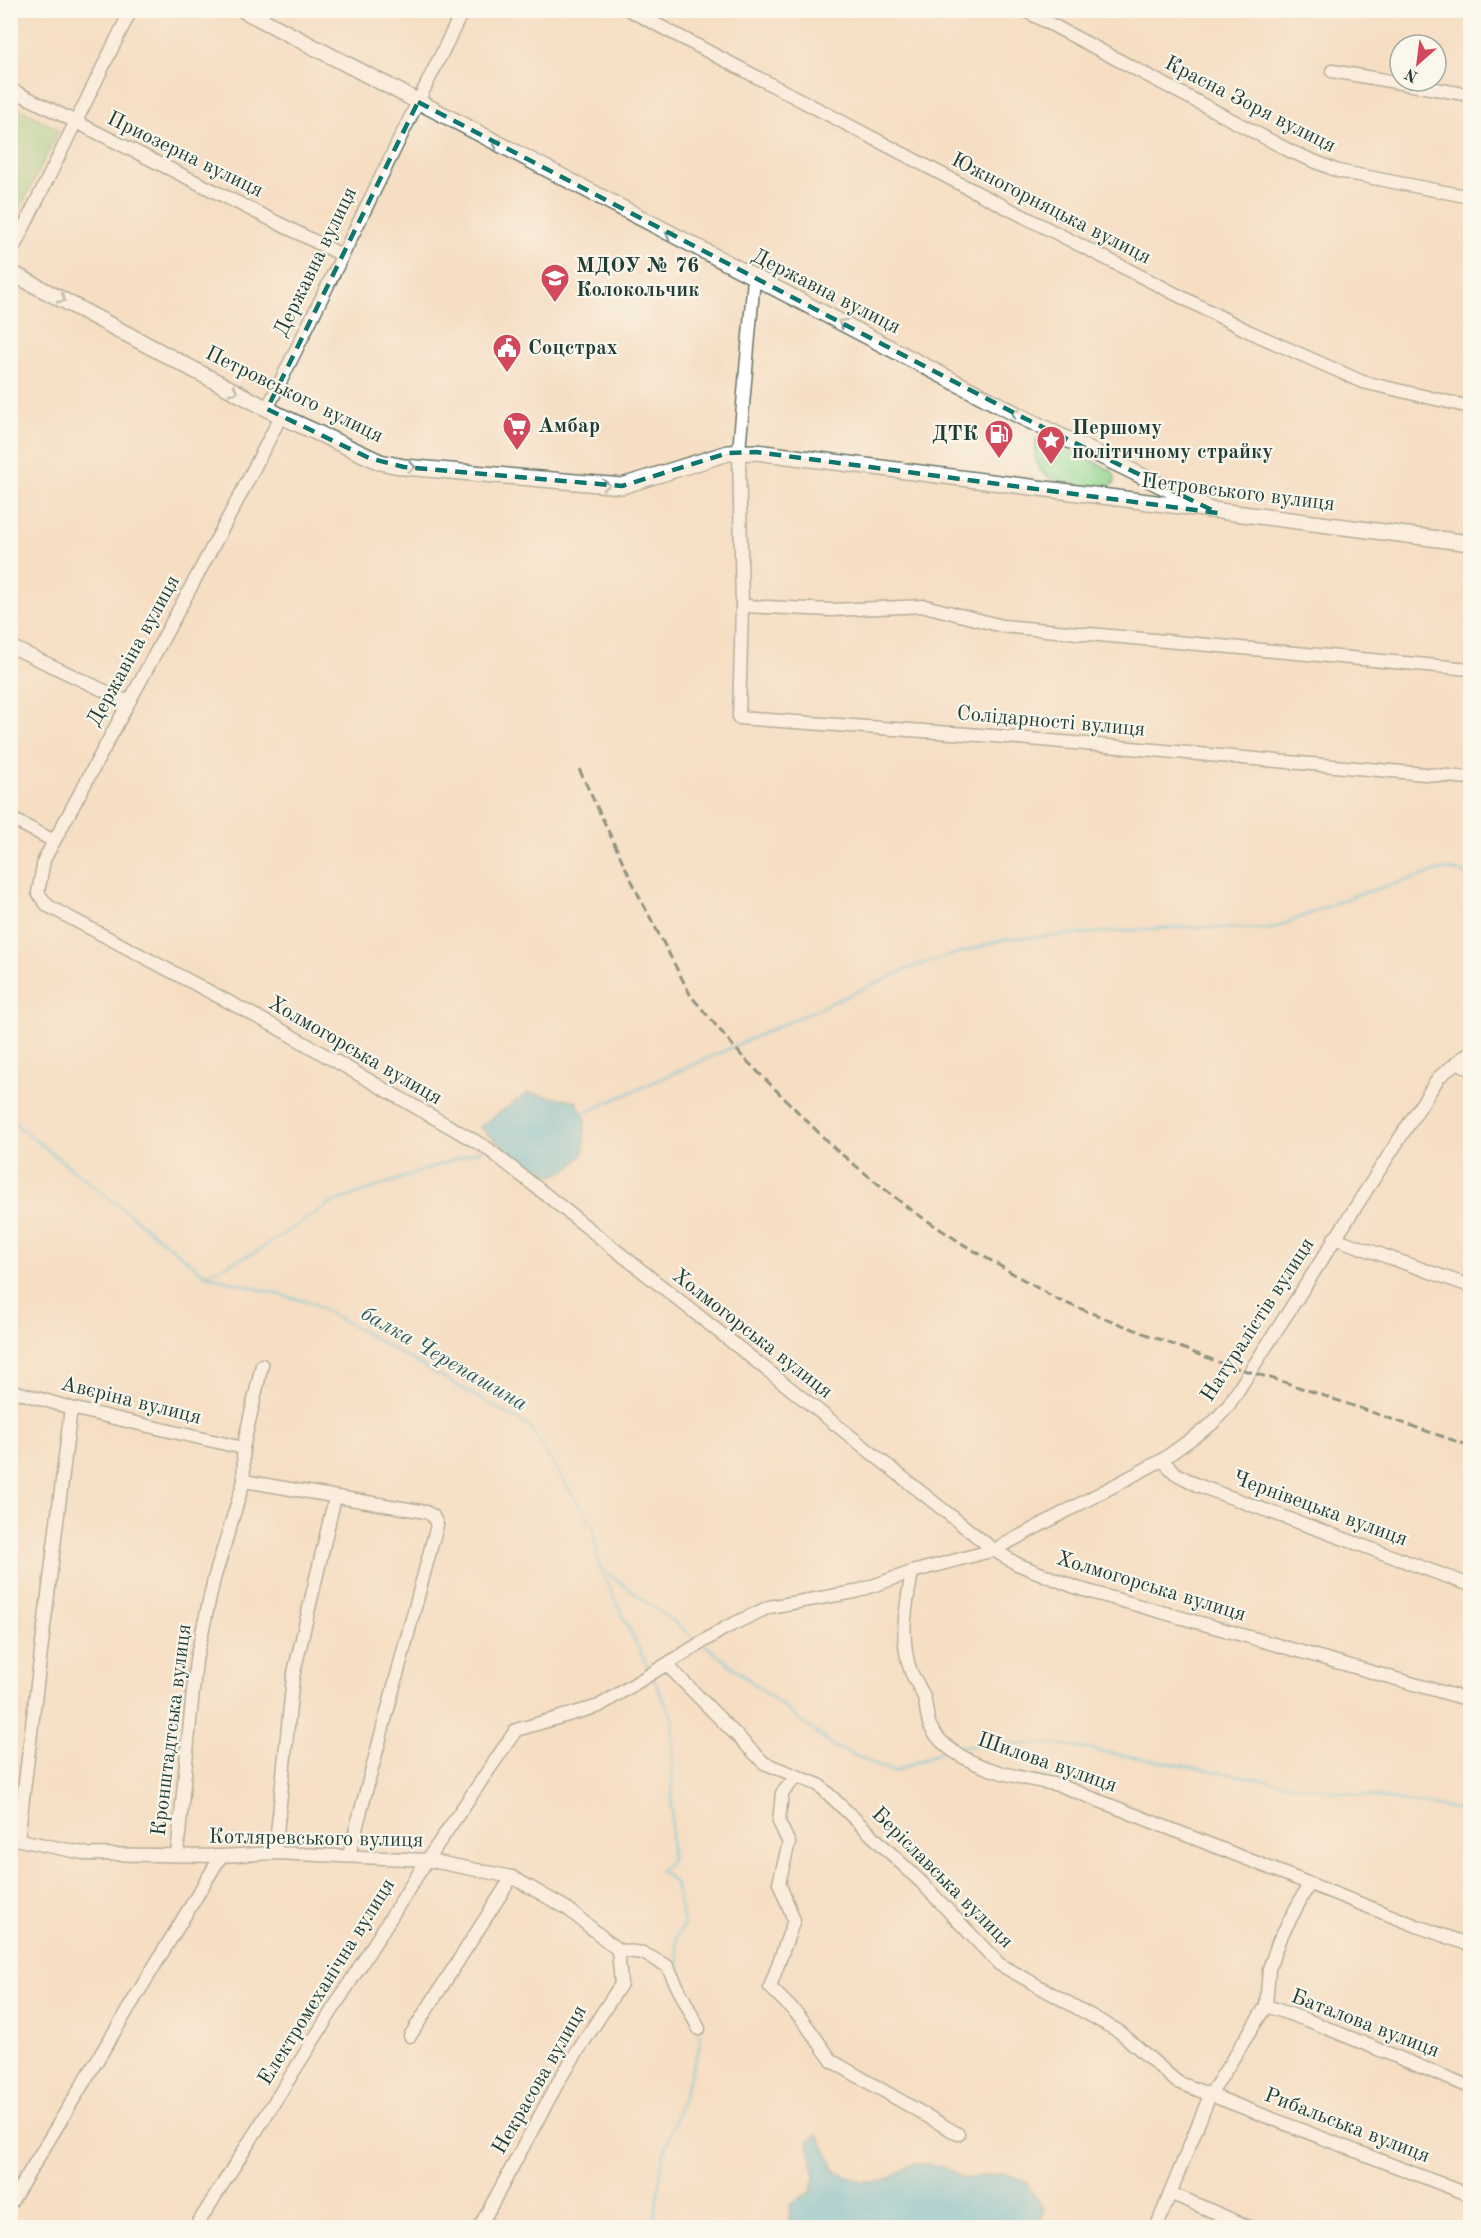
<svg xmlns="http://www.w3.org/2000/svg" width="1481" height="2238" font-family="'Old Standard TT',serif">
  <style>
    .green { fill: #8ed28a; stroke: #56885f; stroke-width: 1.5 }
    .water { fill: #5fc2dd; stroke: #3f8088; stroke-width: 1.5 }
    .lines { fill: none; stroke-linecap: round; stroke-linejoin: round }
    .stream { stroke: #5fc2dd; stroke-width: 3 }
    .minor-casing { stroke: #6a7566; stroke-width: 15 }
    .major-casing { stroke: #6a7566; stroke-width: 18 }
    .minor { stroke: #fff; stroke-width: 12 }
    .major { stroke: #fff; stroke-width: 15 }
    .rail { stroke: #1f3d34; stroke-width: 3; stroke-dasharray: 9 4.5; stroke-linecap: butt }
    .oneway { stroke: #8f9e9a }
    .marked { fill: none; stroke: #0f766e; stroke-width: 4.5; stroke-dasharray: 12 8; stroke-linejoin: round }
    .labels { text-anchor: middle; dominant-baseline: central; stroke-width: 4.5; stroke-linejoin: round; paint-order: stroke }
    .street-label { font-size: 21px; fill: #1f3d34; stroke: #fbf7ec }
    .poi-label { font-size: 21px; font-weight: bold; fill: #1f3d34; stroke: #fbf7ec; text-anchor: start }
    .water-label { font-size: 22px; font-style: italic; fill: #2f5e5e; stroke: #fbf7ec }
  </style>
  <rect width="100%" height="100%" fill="#fbf7ec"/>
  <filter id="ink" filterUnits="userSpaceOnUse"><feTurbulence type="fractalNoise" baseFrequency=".0167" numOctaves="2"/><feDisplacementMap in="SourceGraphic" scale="12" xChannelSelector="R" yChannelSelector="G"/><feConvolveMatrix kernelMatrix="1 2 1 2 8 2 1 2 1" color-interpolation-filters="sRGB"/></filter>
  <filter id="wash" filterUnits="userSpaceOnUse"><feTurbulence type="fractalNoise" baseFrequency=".008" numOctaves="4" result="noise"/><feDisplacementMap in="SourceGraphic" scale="24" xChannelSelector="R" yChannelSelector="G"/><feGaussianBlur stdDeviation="1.35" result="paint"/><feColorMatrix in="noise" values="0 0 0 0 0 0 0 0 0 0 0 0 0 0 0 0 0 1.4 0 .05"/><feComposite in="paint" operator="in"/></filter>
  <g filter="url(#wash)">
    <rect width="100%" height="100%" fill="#f5dec3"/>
    <!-- green -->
    <g class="green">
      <polygon points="11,104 59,130 11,227"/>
      <path d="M 1042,437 L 1111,470 L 1115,477 L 1114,483 L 1107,488 L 1059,483 C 1035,470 1035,466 1036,440 Z"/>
    </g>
    <!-- water -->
    <g class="water">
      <polygon points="528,1093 576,1101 585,1118 584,1153 570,1168 553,1176 510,1152 479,1127"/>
      <polygon points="818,2134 835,2171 862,2182 886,2181 913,2164 941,2165 963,2179 1004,2173 1026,2182 1043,2209 1040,2227 929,2228 915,2221 895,2228 793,2227 789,2224 790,2204 811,2192 815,2177 808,2142"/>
    </g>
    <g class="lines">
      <!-- stream -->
      <g class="stream">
        <polyline points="580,1115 912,967 1006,939 1180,927 1272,929 1353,896 1445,869 1470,874"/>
        <polyline points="10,1120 206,1275 312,1303 530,1427 593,1527 599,1566 650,1672"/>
        <polyline points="207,1274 258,1251 329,1204 484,1149"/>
        <polyline points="601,1568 699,1641"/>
        <polyline points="705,1645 833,1746 894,1772 947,1749"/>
        <polyline points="653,1678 673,1719 671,1860 660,1871 675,1882 684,1924 676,1938 679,1965 686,1992"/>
        <polyline points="956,1747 994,1743 1065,1745 1299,1786 1470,1811"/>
        <polyline points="653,2228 663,2156 701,2042 698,2033"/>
      </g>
    </g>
  </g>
  <g filter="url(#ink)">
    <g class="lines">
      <!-- minor casing -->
      <g class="minor-casing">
        <g id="minor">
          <polyline points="629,10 970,189 1248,331 1363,382 1470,407"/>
          <polyline points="1024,10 1292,152 1338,171 1470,197"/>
          <polyline points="1332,71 1470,95"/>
          <polyline points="10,89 342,255"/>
          <polyline points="10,255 131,10"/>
          <polyline points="754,278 739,451 742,606 739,718 994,736 1470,778"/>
          <polyline points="267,409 463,10"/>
          <polyline points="281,416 234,507 44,860 38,893 48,906 276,1027 487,1148 994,1550 1017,1564 1077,1588 1470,1700"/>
          <polyline points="742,606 832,610 925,606 1002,626 1470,669"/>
          <polyline points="10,646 128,702"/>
          <polyline points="10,818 54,841"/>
          <polyline points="1457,1062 1470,1069"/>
          <polyline points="1334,1238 1470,1286"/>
          <polyline points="10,1390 71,1408 243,1448"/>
          <polyline points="1162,1460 1175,1473 1197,1485 1470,1585"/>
          <polyline points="244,1481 426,1512 433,1516 437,1525 349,1855"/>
          <path d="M 912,1572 C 906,1607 899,1637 911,1672 C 915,1680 920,1688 924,1697 C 927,1707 926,1719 931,1728 C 954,1767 1019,1778 1059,1785 L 1417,1926 L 1470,1945"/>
          <polyline points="667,1665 764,1763 819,1785 922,1883 999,1964 1120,2032 1177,2082 1470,2195"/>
          <polyline points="797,1776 782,1793 779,1822 789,1843 779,1883 794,1920 770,1987 802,2019 832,2061 958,2134"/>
          <polyline points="10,1838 88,1854 221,1856 275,1853 427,1860 512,1877 568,1909 618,1950 643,1953 667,1966 699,2029"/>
          <polyline points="18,1839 71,1408"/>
          <polyline points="275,1853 293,1677 335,1497"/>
          <polyline points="177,1855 196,1660 214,1579 244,1481 243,1448 262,1365"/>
          <polyline points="1266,2006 1307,2020 1470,2087"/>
          <polyline points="410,2036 512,1877"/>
          <polyline points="1170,2193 1251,2228"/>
          <polyline points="10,2204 221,1856"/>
          <polyline points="195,2228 427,1860 516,1730 599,1706 725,1628 769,1607 855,1592 912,1572 994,1550 1162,1460 1212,1424 1228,1406 1439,1077 1470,1052"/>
          <polyline points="479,2228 561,2077 621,1984 618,1950"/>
          <polyline points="1156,2228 1210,2095 1266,2006 1269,1969 1279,1940 1309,1884"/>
        </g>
      </g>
      <!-- major casing -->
      <g class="major-casing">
        <g id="major">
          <polyline points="243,10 1024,418 1205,507"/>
          <polyline points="10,272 281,416 380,462 404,467 622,486 728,453 756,452 1470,543"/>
        </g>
      </g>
      <!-- minor -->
      <use href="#minor" class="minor"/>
      <!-- major -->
      <use href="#major" class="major"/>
      <!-- rail -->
      <polyline class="rail" points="579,769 639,896 691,996 741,1055 835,1149 907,1207 961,1243 1058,1300 1226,1365 1281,1381 1470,1446"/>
    </g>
    <!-- one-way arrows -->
    <defs><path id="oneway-chevron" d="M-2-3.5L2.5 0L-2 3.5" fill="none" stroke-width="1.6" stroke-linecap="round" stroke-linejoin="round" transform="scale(1.5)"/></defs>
    <g class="oneway">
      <use href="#oneway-chevron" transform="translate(496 143) rotate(-152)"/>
      <use href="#oneway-chevron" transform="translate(669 234) rotate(-153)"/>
      <use href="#oneway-chevron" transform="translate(62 299) rotate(28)"/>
      <use href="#oneway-chevron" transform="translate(842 323) rotate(-153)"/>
      <use href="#oneway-chevron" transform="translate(234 391) rotate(28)"/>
      <use href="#oneway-chevron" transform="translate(1015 413) rotate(-152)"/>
      <use href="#oneway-chevron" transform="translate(412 467) rotate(6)"/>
      <use href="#oneway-chevron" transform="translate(606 485) rotate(2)"/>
    </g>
  </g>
  <!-- marked area -->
  <path d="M0 0H1481V2238H0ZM 418,102 L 1024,418 L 1218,513 L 756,452 L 728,453 L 622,486 L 404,467 L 369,458 L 267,409 Z" fill="#f5dec3" fill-opacity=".55" fill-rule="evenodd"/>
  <path class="marked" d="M 418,102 L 1024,418 L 1218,513 L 756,452 L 728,453 L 622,486 L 404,467 L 369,458 L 267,409 Z"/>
  <!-- icons -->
  <defs>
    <g id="school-pin" transform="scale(1.5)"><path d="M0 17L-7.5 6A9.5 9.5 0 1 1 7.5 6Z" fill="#d1495b" stroke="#fbf7ec"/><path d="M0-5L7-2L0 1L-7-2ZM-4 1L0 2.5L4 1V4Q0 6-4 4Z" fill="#fff"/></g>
    <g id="civic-pin" transform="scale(1.5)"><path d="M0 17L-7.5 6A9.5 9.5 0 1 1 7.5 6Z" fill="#d1495b" stroke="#fbf7ec"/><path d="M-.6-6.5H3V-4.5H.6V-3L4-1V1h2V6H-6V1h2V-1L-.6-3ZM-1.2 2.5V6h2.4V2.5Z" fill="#fff"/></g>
    <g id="supermarket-pin" transform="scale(1.5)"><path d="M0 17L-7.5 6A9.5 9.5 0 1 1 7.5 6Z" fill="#d1495b" stroke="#fbf7ec"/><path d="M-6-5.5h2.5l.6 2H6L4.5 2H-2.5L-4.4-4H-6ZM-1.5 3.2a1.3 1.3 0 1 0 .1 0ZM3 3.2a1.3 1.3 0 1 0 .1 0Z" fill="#fff"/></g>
    <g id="fuel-pin" transform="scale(1.5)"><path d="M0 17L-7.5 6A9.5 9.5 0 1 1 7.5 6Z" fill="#d1495b" stroke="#fbf7ec"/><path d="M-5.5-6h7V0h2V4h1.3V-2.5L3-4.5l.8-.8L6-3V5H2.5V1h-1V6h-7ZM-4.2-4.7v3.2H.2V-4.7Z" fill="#fff"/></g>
    <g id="sight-pin" transform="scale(1.5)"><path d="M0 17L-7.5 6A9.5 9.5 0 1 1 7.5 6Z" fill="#d1495b" stroke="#fbf7ec"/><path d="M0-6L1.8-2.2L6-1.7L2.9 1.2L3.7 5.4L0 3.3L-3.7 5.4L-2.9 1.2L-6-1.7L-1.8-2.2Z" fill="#fff"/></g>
  </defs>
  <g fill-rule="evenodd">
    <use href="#school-pin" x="555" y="278"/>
    <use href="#civic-pin" x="507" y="348"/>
    <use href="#supermarket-pin" x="517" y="426"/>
    <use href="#fuel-pin" x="999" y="434"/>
    <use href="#sight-pin" x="1051" y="440"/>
  </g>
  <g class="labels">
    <!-- street labels -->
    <g class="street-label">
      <text transform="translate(1250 105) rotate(27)">Красна Зоря вулиця</text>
      <text transform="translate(185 155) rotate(26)">Приозерна вулиця</text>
      <text transform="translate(1051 209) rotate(27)">Южногорняцька вулиця</text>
      <text transform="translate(316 262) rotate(-64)">Державна вулиця</text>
      <text transform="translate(826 292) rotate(27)">Державна вулиця</text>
      <text transform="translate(294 395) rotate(26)">Петровського вулиця</text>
      <text transform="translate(1238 493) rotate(7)">Петровського вулиця</text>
      <text transform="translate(134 651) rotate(-61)">Державіна вулиця</text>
      <text transform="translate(1051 722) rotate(5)">Солідарності вулиця</text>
      <text transform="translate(355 1051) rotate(30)">Холмогорська вулиця</text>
      <text transform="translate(1258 1320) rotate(-57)">Натуралістів вулиця</text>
      <text transform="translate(752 1334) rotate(38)">Холмогорська вулиця</text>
      <text transform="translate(131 1401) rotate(14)">Авєріна вулиця</text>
      <text transform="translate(1320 1509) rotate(20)">Чернівецька вулиця</text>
      <text transform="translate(1151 1587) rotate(17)">Холмогорська вулиця</text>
      <text transform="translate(172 1730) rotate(-83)">Кронштадтська вулиця</text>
      <text transform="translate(1047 1763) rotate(19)">Шилова вулиця</text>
      <text transform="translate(316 1839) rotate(1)">Котляревського вулиця</text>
      <text transform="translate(942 1878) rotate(45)">Беріславська вулиця</text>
      <text transform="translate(327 1982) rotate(-58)">Електромеханічна вулиця</text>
      <text transform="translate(1365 2024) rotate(21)">Баталова вулиця</text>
      <text transform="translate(540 2080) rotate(-60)">Некрасова вулиця</text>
      <text transform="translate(1347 2126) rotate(21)">Рибальська вулиця</text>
    </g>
    <!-- poi labels -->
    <g class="poi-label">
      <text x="576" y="266">МДОУ № 76<tspan x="576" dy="24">Колокольчик</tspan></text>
      <text x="528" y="348">Соцстрах</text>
      <text x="538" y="426">Амбар</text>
      <text x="1072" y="428">Першому<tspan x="1072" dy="24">політичному страйку</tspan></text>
      <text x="978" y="434" text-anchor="end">ДТК</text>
    </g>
    <!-- water labels -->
    <g class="water-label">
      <text transform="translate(444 1359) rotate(30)">балка Черепашина</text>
    </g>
  </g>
  <!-- margin -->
  <rect width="1481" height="2238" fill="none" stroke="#fbf7ec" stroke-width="36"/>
  <!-- north arrow -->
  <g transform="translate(1418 63) rotate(208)"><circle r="28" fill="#fbf7ec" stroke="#a3ada2" stroke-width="1.5"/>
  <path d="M0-4.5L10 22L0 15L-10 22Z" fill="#d1495b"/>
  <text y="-9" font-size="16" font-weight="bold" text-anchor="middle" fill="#1f3d34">N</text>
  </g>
</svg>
